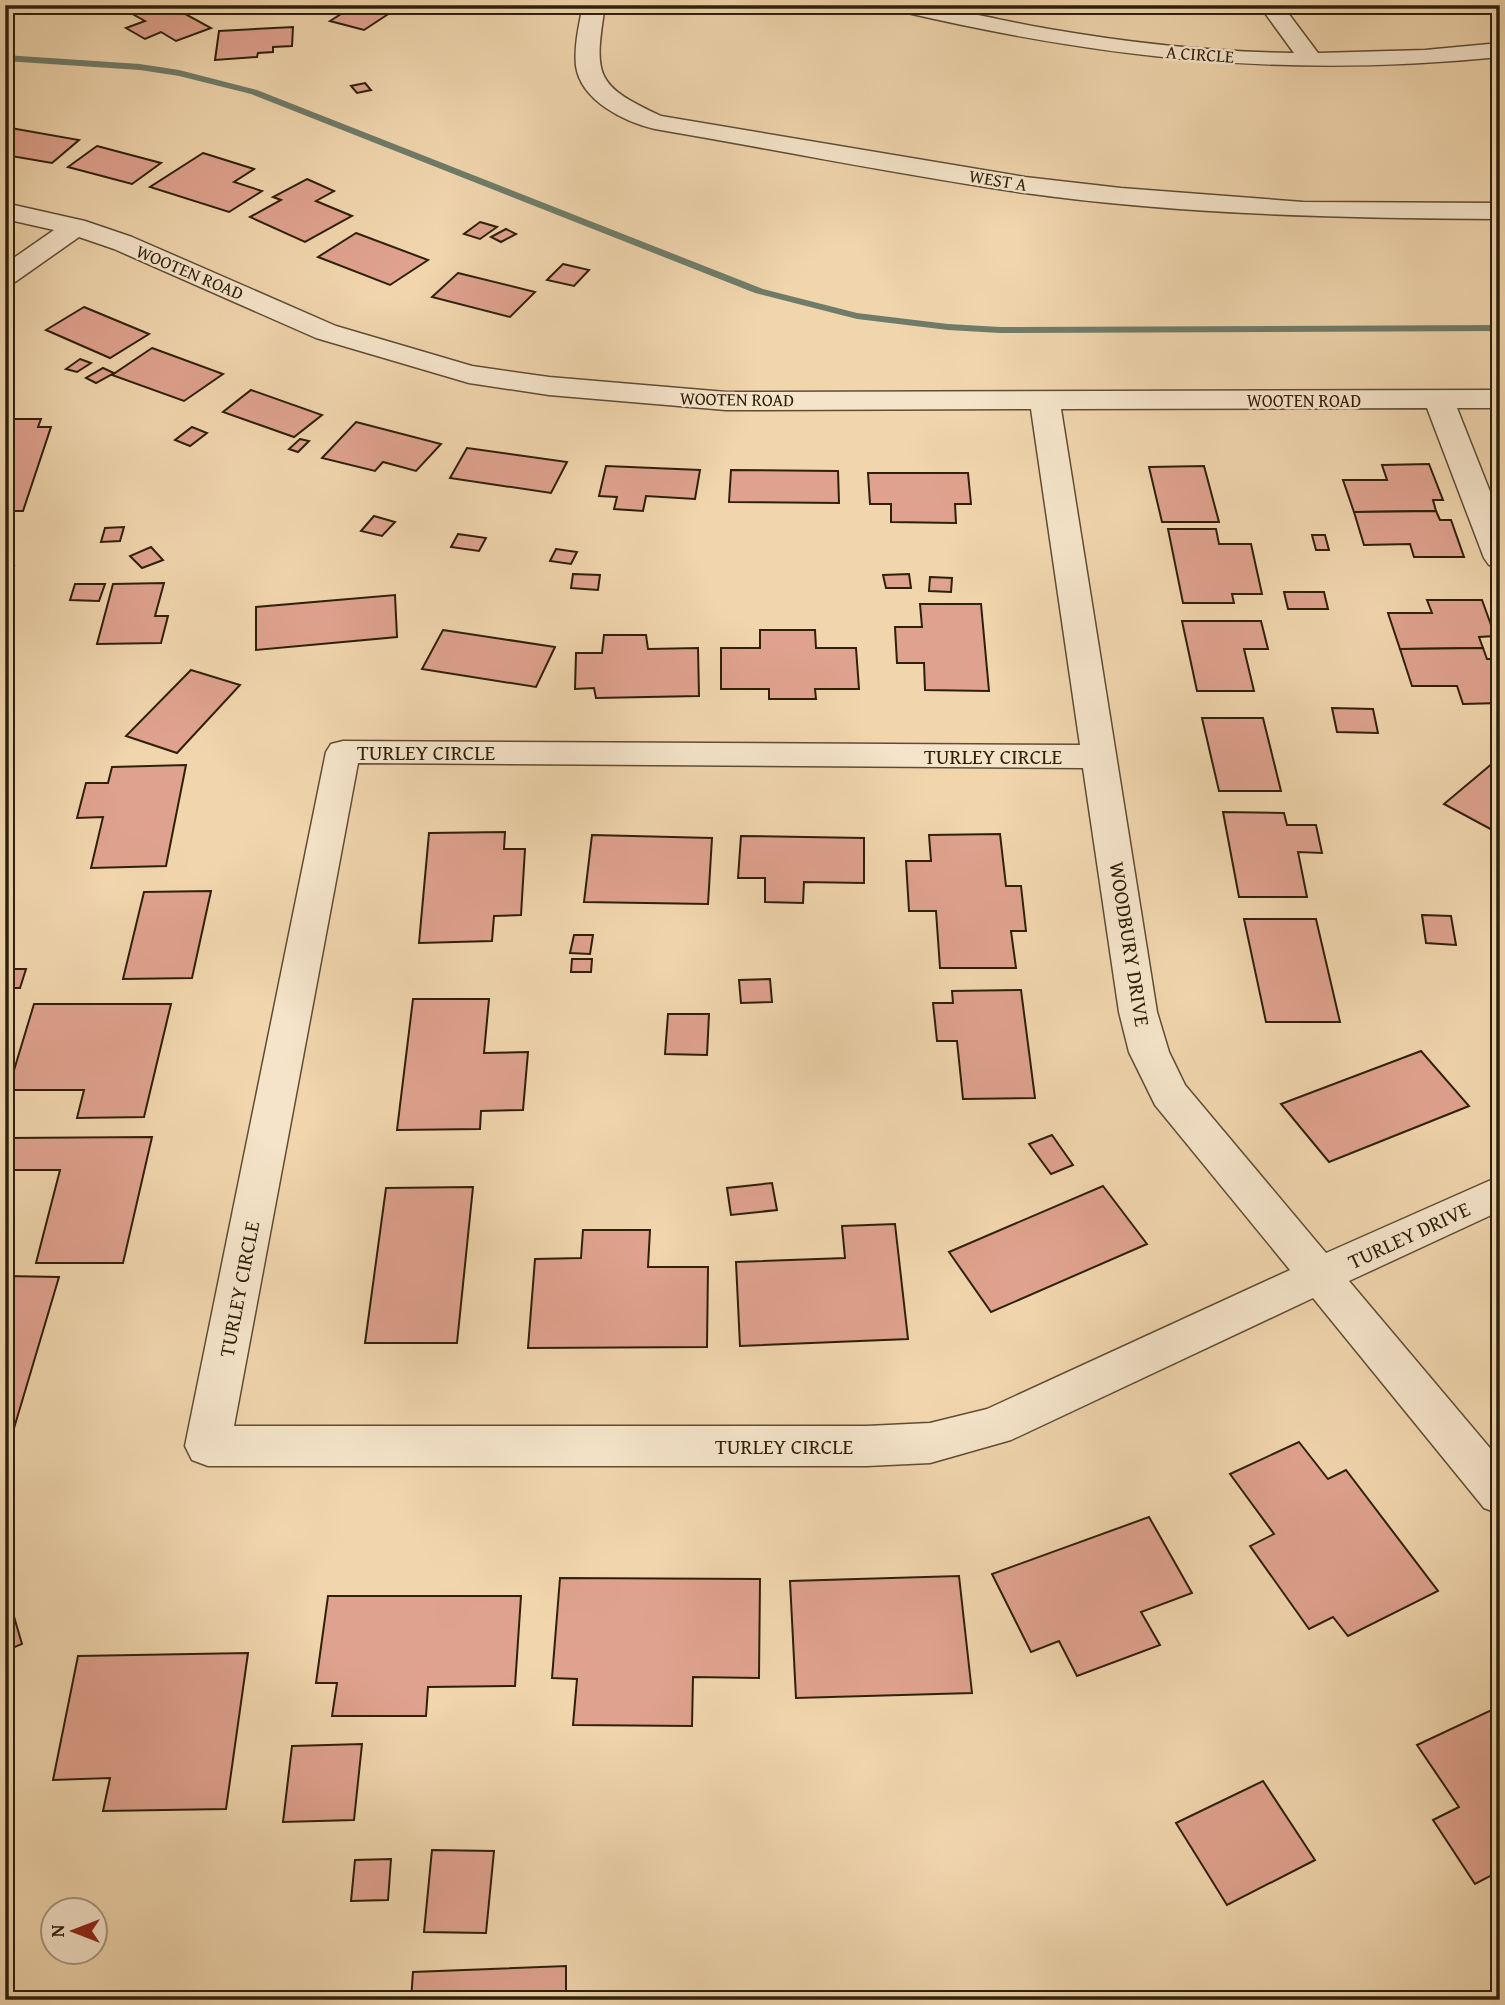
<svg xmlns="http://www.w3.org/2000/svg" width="1505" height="2005" font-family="'Gentium Book Plus',serif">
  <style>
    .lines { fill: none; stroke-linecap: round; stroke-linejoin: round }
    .stream { fill: #6f7c69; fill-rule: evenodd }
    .building { fill: #dfa28e; stroke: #2f200a; stroke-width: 2 }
    .minor-casing { stroke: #5f4d33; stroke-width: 3 }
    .minor { fill: #f5e4ca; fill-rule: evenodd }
    .labels { text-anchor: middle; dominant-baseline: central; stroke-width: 5; stroke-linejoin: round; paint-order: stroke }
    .far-street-label { font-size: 18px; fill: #2f200a; stroke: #f5e4ca }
    .street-label { font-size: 21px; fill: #2f200a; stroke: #f5e4ca }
  </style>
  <rect width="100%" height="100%" fill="#f0d5ad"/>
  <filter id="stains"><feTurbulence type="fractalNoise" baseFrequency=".00286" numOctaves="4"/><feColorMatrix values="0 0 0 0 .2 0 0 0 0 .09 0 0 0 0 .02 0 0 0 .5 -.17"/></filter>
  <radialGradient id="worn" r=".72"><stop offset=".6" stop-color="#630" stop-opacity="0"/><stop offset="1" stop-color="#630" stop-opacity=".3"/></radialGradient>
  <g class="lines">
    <!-- stream -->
    <polygon class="stream" points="5,55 140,64 179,70 257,90 763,289 857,313 948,324 1000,327 1500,325 1500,331 1000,333 948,330 857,319 755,293 251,94 179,76 140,70 5,61"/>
  </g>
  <!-- building -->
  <g class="building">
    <polygon points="144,5 169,5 211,28 176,41 161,32 145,39 126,28 145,21 127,11"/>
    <polygon points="339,5 402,5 364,30 330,21 344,12 333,9"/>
    <polygon points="293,27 292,46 273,47 273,52 258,53 257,57 215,60 219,31"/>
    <polygon points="365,83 371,90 357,93 351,86"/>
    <polygon points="5,127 79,140 52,163 5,155"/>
    <polygon points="97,146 161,163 132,184 68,167"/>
    <polygon points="203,153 254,169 234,182 262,191 229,212 150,187"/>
    <polygon points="307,179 334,191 316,201 352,216 305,242 250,217 281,200 273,197"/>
    <polygon points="480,222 497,227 480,239 464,234"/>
    <polygon points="506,229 516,234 501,242 491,237"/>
    <polygon points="356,233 428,260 390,285 318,257"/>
    <polygon points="563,264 589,270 574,286 547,280"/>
    <polygon points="458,273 535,292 510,317 432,297"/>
    <polygon points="84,307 149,334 110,358 46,330"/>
    <polygon points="152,348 223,374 184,401 112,375"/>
    <polygon points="80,359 91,363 77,372 66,369"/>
    <polygon points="103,368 114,373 96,383 86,378"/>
    <polygon points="251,390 322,415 294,437 223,412"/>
    <polygon points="5,419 41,419 38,427 51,427 23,511 5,511"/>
    <polygon points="356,422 441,444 416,471 383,462 375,471 322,458"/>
    <polygon points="192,427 207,433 190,446 175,440"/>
    <polygon points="300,439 309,441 298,452 289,449"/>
    <polygon points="467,448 567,462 551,493 450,478"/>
    <polygon points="1429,464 1443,500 1433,500 1436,511 1354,512 1343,480 1387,480 1382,465"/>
    <polygon points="606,466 700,470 695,499 646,496 643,511 614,509 617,497 599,496"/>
    <polygon points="1204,466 1219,522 1162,522 1149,467"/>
    <polygon points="731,470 838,471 839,503 729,502"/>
    <polygon points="868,473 968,473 971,504 955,504 956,523 891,522 891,504 870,504"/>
    <polygon points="1436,511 1440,520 1451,520 1464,557 1414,557 1410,544 1364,545 1354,512"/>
    <polygon points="374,516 395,522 382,536 361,531"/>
    <polygon points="124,527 120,541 101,542 105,528"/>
    <polygon points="1168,529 1216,529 1219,544 1251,544 1262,594 1232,594 1234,603 1183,603"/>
    <polygon points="458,534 486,538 479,551 451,547"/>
    <polygon points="1312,535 1325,535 1329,550 1316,550"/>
    <polygon points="151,547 163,560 142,568 130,556"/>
    <polygon points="556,549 577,552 571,564 550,561"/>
    <polygon points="5,566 14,566 5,592"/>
    <polygon points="573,574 600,575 598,590 571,588"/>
    <polygon points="909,574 911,588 886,588 883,575"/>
    <polygon points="930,577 952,578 951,592 929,591"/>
    <polygon points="164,583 155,616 168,616 161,643 97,644 113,584"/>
    <polygon points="75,584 105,584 99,601 70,600"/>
    <polygon points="1284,592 1324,592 1328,609 1288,609"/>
    <polygon points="395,595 397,637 256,650 256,607"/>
    <polygon points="1427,600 1482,600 1495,636 1479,637 1483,648 1400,649 1388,613 1432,613"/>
    <polygon points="920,604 981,604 989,691 925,690 924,663 897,663 895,627 922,627"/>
    <polygon points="1182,621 1261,621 1268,649 1244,649 1254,691 1197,691"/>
    <polygon points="443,630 555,647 536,687 422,669"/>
    <polygon points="760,630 815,630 816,648 856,648 859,689 815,689 816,699 769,699 769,689 721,689 721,648 760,648"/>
    <polygon points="604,635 646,635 648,649 698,648 699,696 596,698 594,688 575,689 576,653 602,653"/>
    <polygon points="1483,648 1487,659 1500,659 1500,703 1463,704 1457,686 1412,686 1400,649"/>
    <polygon points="191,670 240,685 177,753 126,736"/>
    <polygon points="1332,708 1373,709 1378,733 1337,732"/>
    <polygon points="1202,718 1263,718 1281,791 1219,791"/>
    <polygon points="1500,757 1500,828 1496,832 1444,804"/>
    <polygon points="186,765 166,866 91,868 103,817 77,818 86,783 108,783 112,767"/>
    <polygon points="1223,812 1284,813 1287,825 1316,825 1322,853 1298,852 1307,897 1239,897"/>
    <polygon points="505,832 504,849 525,849 521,915 494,916 492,941 419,943 429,833"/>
    <polygon points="1000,834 1006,886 1021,886 1026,931 1011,931 1016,968 940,968 936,911 909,911 906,861 931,861 929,835"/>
    <polygon points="592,835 712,838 708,904 584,902"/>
    <polygon points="741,836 864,838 864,883 804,882 803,903 765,902 765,878 738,878"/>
    <polygon points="211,891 192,978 123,979 144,892"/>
    <polygon points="1422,915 1451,916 1456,945 1426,943"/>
    <polygon points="1244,919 1316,919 1340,1022 1266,1022"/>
    <polygon points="574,935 593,935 590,954 570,953"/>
    <polygon points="572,959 592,959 591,972 571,972"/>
    <polygon points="5,969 26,969 20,988 5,988"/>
    <polygon points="770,979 772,1002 741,1003 739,980"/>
    <polygon points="1021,990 1035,1098 963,1099 957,1041 937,1041 933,1003 953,1003 952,991"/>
    <polygon points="413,999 489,999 484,1053 528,1052 523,1110 481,1111 480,1129 397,1130"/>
    <polygon points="34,1004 171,1004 144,1117 77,1118 84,1090 8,1090"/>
    <polygon points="668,1014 709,1014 707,1055 665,1054"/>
    <polygon points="1421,1051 1469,1106 1329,1162 1281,1104"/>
    <polygon points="1052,1135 1073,1165 1051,1174 1029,1144"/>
    <polygon points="152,1137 123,1263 36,1263 60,1170 5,1170 5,1138"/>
    <polygon points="772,1183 777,1210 731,1215 727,1188"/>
    <polygon points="1103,1186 1147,1244 991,1312 949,1252"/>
    <polygon points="473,1187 457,1343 365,1343 386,1188"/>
    <polygon points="895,1224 908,1339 740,1346 736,1262 845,1258 842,1226"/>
    <polygon points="583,1230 650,1230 648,1267 708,1267 707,1347 528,1348 535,1259 581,1258"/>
    <polygon points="5,1276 59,1277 12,1435 5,1434"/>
    <polygon points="1299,1442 1328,1479 1346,1470 1438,1591 1348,1636 1333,1617 1309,1629 1250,1546 1274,1534 1230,1474"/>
    <polygon points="1149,1517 1192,1593 1141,1612 1160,1645 1077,1676 1059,1641 1031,1652 992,1574"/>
    <polygon points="959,1576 972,1693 796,1698 790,1581"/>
    <polygon points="560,1578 760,1579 759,1678 693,1677 692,1726 573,1725 577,1679 552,1678"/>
    <polygon points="5,1586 22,1644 5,1651"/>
    <polygon points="328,1596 521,1596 515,1686 428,1687 426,1716 332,1716 337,1683 316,1683"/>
    <polygon points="248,1653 226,1809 103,1811 110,1778 53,1780 78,1656"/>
    <polygon points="1498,1707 1500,1871 1475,1884 1433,1820 1459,1807 1417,1745"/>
    <polygon points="362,1744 354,1820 283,1822 292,1746"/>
    <polygon points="1263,1781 1315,1860 1227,1905 1176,1823"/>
    <polygon points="432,1850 494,1851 486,1933 424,1932"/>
    <polygon points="391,1859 388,1900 351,1901 355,1860"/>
    <polygon points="566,1966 566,2000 411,2000 413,1972"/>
  </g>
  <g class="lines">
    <!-- minor casing -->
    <g class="minor-casing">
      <g id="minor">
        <path d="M 583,5 L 605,5 C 594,76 594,85 661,116 L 1025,177 L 1121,188 L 1303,202 L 1500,203 L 1500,219 C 1341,218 1183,215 1025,193 C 901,175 778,150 655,129 C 625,122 581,101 576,66 C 574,46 579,25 583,5 Z"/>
        <path d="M 892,5 C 947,5 995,20 1049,29 C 1130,43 1212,52 1294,53 L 1259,5 L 1282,5 L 1318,53 L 1425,50 L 1500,43 L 1500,57 C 1288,78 1110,60 903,12 Z"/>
        <path d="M 5,203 L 85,221 L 132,237 L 336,326 L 472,366 L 549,377 L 726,392 L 1500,390 L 1500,408 L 1457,408 L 1500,517 L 1500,567 L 1489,565 L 1484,558 L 1427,408 L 1061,409 L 1157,1012 L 1169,1052 L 1185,1085 L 1326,1253 L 1500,1176 L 1500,1211 L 1349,1281 L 1500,1460 L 1500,1514 L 1484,1508 L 1313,1298 L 1011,1440 L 930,1463 L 867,1466 L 208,1466 L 192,1460 L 185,1446 L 326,752 L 331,744 L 343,741 L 1080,745 L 1031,409 L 726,410 L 549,395 L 469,383 L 316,338 L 114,249 L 79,237 L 15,282 L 5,284 L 5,264 L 54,230 L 5,219 ZM 358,763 L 1083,768 L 1119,1012 L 1129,1052 L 1155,1105 L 1290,1270 L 987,1409 L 930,1423 L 867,1426 L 234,1426 Z"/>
      </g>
    </g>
    <!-- minor -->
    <use href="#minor" class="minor"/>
  </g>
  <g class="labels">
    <!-- far-street labels -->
    <g class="far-street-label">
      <text transform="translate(1200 54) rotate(4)">A CIRCLE</text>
      <text transform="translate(998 180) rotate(9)">WEST A</text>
      <text transform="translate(190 272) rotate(23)">WOOTEN ROAD</text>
      <text transform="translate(737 399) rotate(1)">WOOTEN ROAD</text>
      <text x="1304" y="400">WOOTEN ROAD</text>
    </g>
    <!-- street labels -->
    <g class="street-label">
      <text x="426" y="752">TURLEY CIRCLE</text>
      <text x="993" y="756">TURLEY CIRCLE</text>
      <text transform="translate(1130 944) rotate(81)">WOODBURY DRIVE</text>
      <text transform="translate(1409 1235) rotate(-25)">TURLEY DRIVE</text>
      <text transform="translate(239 1289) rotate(-79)">TURLEY CIRCLE</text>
      <text x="784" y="1446">TURLEY CIRCLE</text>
    </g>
  </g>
  <!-- margin -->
  <rect width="1505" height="2005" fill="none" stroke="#f0d5ad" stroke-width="28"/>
  <rect x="7" y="7" width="1491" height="1991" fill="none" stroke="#2f200a" stroke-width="3.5"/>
  <rect x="14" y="14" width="1477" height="1977" fill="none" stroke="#2f200a" stroke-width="2"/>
  <!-- north arrow -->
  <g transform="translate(74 1931) rotate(270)"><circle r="33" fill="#f5e4ca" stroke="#a6967d" stroke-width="2"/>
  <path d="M0-5L12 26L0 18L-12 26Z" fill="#8f2418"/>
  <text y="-10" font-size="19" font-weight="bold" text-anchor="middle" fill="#2f200a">N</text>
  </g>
  <rect width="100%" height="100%" filter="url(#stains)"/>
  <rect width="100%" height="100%" fill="url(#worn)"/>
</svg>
